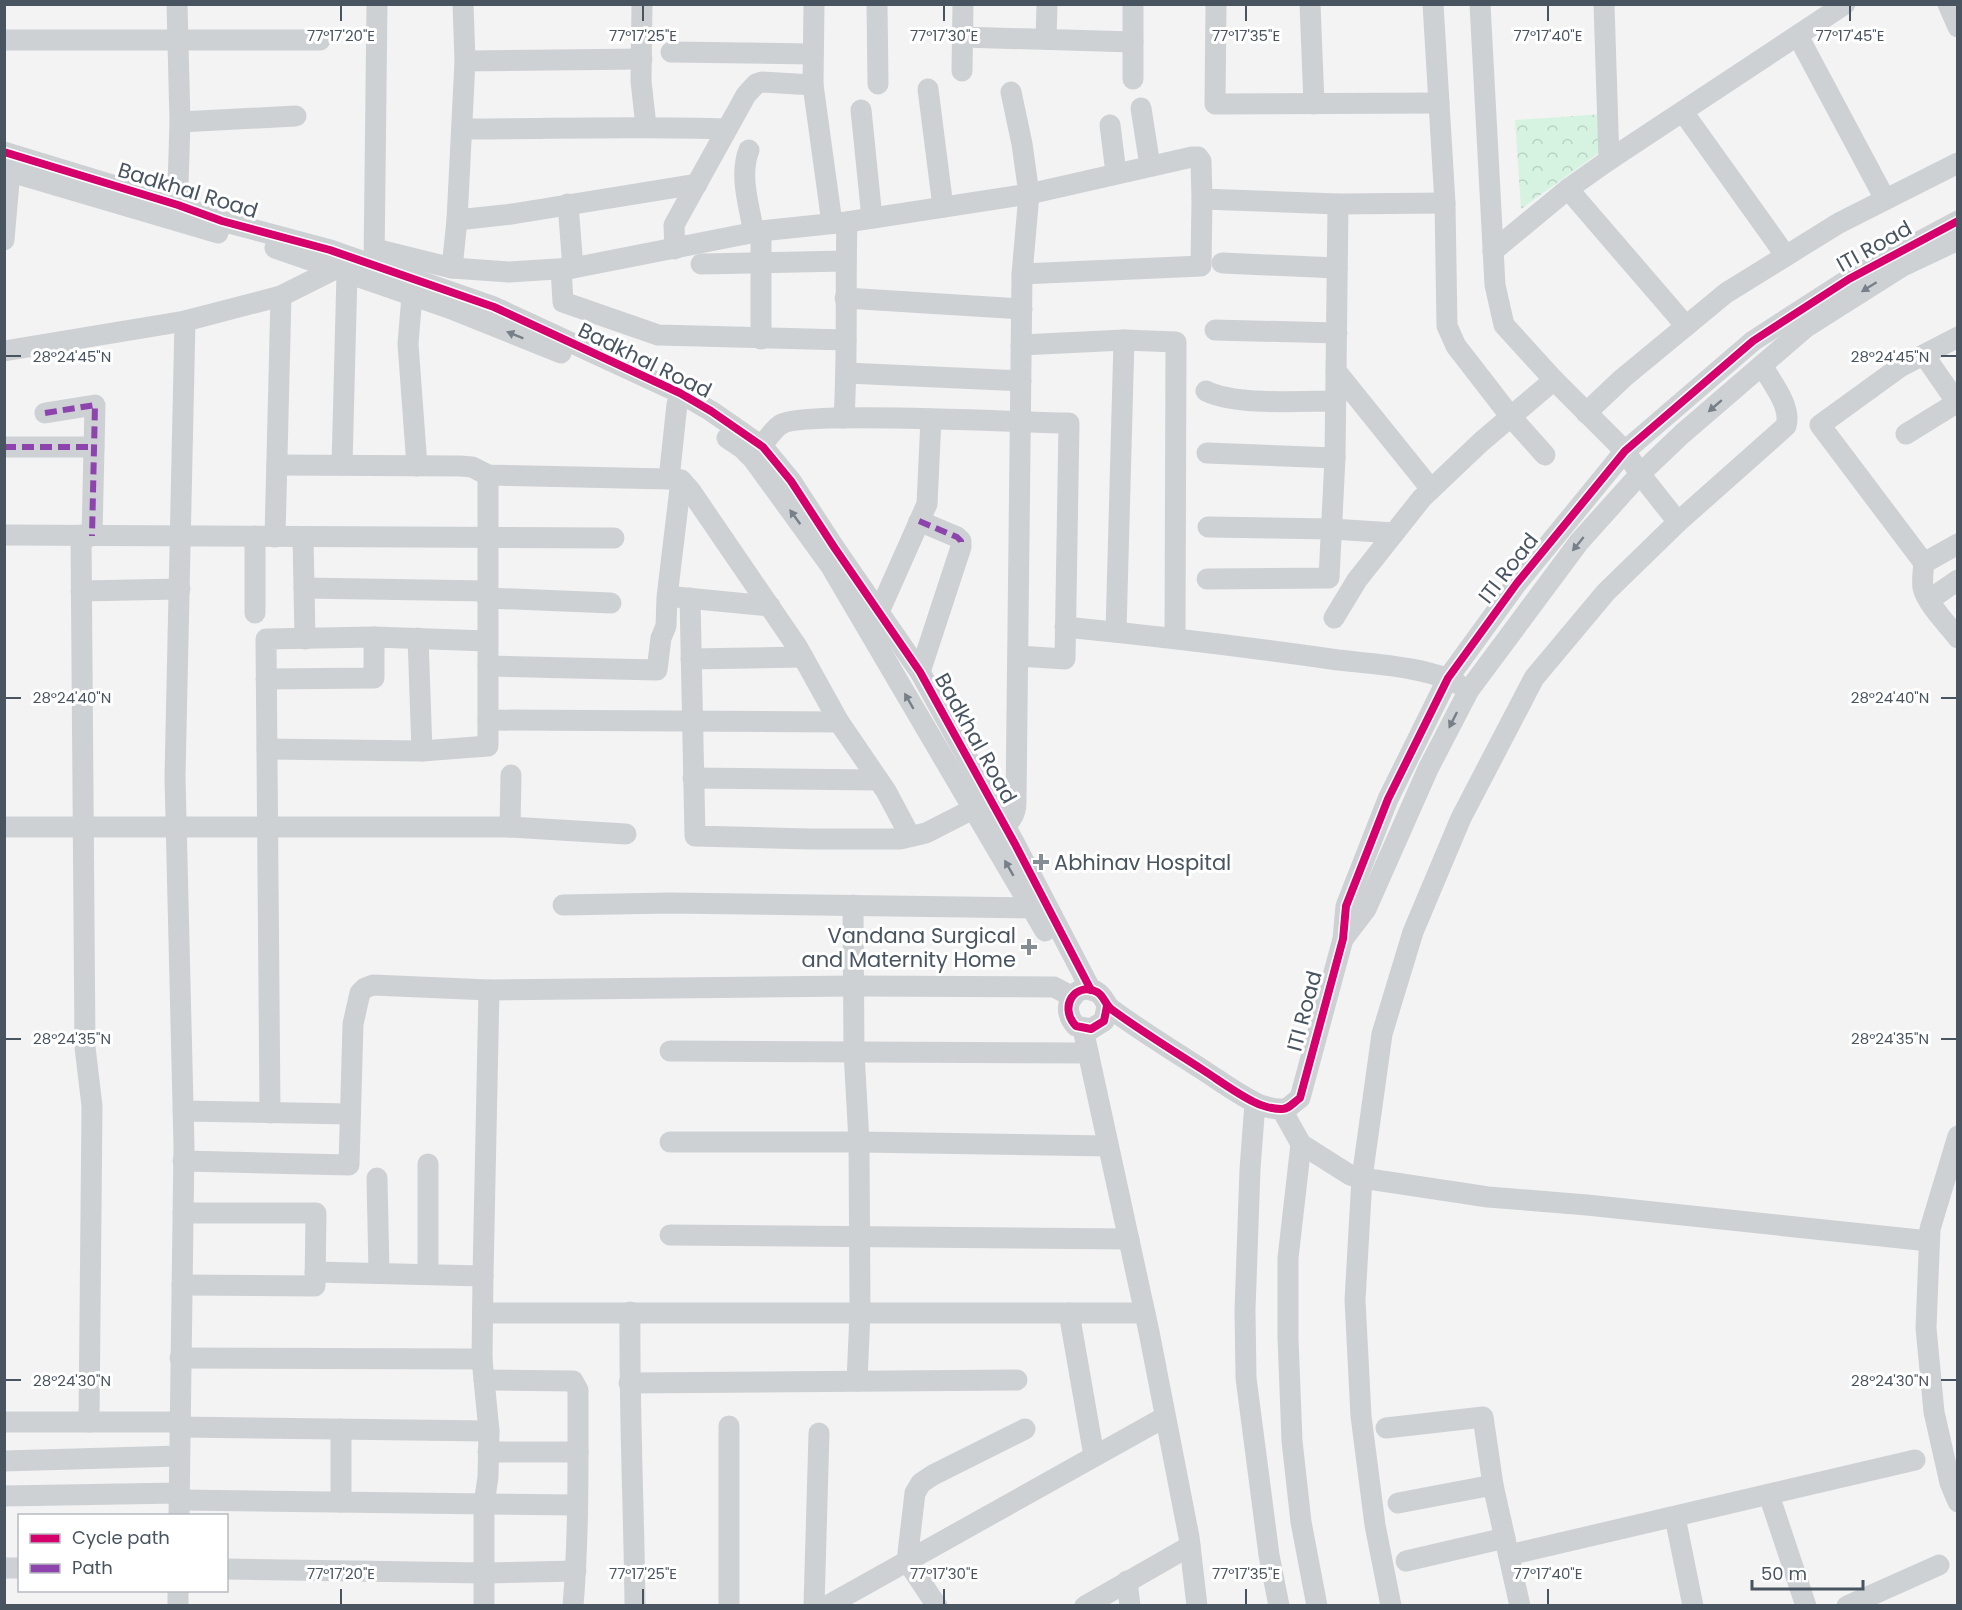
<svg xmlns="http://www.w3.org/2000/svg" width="1962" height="1610" font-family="Poppins,sans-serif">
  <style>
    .forest { fill: url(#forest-crowns) }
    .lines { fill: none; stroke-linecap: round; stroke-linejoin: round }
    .minor { stroke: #ced1d4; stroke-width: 21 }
    .quiet { stroke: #8e44ad; stroke-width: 6; stroke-dasharray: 12 6; stroke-linecap: butt }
    .cycleway-casing { stroke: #fff; stroke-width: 11 }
    .cycleway { stroke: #d6006c; stroke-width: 8 }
    .oneway { fill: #778089 }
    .ticks { fill: none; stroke: #485561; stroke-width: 2 }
    .poi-dot { fill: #848c94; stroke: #fff; stroke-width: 2 }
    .labels { text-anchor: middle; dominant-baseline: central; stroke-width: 6; stroke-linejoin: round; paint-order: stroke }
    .street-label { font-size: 21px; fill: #485561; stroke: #fff }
    .poi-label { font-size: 21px; fill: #485561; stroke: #fff; text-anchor: start }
    .ticks-label { font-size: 15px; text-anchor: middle; fill: #485561; stroke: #fff; stroke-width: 6; stroke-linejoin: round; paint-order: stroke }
  </style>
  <defs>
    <pattern id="forest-crowns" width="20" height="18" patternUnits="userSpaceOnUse" patternTransform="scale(1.5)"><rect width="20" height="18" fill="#d6f3e1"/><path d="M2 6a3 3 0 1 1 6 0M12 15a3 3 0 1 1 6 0" fill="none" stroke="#b9d2c4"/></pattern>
  </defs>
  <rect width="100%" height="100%" fill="#f3f3f3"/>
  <!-- forest -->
  <polygon class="forest" points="1604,114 1607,147 1521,209 1515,120"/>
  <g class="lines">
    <!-- minor -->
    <g class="minor">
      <polyline points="463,4 465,61"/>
      <polyline points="642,4 641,81 646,126"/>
      <polyline points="814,4 813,85 832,223"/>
      <polyline points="877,4 878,84"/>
      <polyline points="1133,4 1133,79"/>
      <polyline points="1216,4 1215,104 1439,103"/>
      <polyline points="1310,4 1314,104"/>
      <polyline points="1433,4 1445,203 1447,326 1456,346 1511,417 1545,455"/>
      <polyline points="1480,4 1495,285 1504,325 1554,380 1625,451 1640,474 1678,522"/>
      <polyline points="1604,4 1609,160"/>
      <polyline points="1948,4 1958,27"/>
      <polyline points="1798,36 1885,199"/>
      <polyline points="962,37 1133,42"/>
      <polyline points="1046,39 1047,4"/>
      <polyline points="4,40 320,40"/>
      <polyline points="671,52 813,54"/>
      <polyline points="962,71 963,4"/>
      <polyline points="928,89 943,207"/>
      <polyline points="1141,108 1150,166"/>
      <polyline points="861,110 872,218"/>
      <polyline points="1683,112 1786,256"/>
      <polyline points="180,122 296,116"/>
      <polyline points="1110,125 1116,173"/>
      <path d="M 462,129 C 550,129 638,126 727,129"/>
      <path d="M 749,150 C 739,175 749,206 754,233"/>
      <polyline points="4,152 178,205 222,221 330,250 494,307 680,393 711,411 763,447 791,481 834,547 920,672 1015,844 1091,990"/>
      <polyline points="4,170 218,233"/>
      <polyline points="1568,189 1686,326"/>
      <polyline points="568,204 573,268"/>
      <polyline points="177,218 180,122 177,4"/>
      <polyline points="457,220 512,214 697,184"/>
      <polyline points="4,240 10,171"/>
      <polyline points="275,248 449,308 561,353"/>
      <polyline points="375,249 452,268 457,220 465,61 642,59"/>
      <polyline points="675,249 674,225 746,95 756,84 762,82 813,85"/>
      <polyline points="1493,251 1568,189 1609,160 1845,4"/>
      <polyline points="1222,263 1337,268"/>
      <polyline points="374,264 377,4"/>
      <polyline points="701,264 846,261"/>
      <polyline points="452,268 509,272 573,268 761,231 847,222 1029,194 1192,157 1198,157 1201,161 1202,199 1338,204 1445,203"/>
      <polyline points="561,269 563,302 658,335 846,340"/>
      <polyline points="1022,274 1201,266 1202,199"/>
      <polyline points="412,295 408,344 417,466"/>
      <polyline points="845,298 1022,309"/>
      <polyline points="1215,330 1337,333"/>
      <polyline points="761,339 761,231"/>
      <polyline points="1021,345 1124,340 1176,342 1175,637"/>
      <polyline points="4,351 185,321 281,296 335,269"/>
      <polyline points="1924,355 1958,404"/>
      <polyline points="1336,371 1431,489"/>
      <polyline points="847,373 1021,381"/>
      <path d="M 1206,391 C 1237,406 1300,401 1336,401"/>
      <polyline points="45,413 95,405 92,536"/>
      <polyline points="1586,413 1623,378 1726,293 1839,223 1958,163"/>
      <path d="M 844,418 C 848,353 845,288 847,222"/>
      <polyline points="1906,434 1958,402"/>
      <polyline points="727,438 742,448 753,459 830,565 1045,931"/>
      <polyline points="4,447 94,447"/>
      <polyline points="1207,453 1335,458"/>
      <path d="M 754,457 C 762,447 770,432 780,425 C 799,410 1028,423 1069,423 L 1065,659 L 1018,656"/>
      <polyline points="277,465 460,466 472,467 488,475 669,479"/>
      <polyline points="342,465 347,273"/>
      <polyline points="681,480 690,490 798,648 839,722 886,791 910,836"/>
      <polyline points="919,521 957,537 961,541 961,547 920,672"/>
      <polyline points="1208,527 1332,529 1394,533"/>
      <polyline points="4,535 614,538"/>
      <polyline points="81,535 85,1047 92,1106 89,1422"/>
      <polyline points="255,536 255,613"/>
      <polyline points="275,537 281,296"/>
      <polyline points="303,537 305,639"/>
      <path d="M 1958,544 L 1924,563 C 1923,571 1922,581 1923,588 C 1927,604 1948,625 1958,638"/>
      <polyline points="1924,563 1820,425 1900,367 1958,337"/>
      <polyline points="1207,579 1329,578 1335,458 1338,204"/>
      <polyline points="304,588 487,591"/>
      <polyline points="81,591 180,589"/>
      <polyline points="676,597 770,606"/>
      <polyline points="487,598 611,603"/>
      <polyline points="690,598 695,836 810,839 900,839 926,833 973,809"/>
      <polyline points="1929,600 1958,580"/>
      <polyline points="1334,618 1357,580 1422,498 1481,442 1554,380"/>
      <polyline points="875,621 927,504 931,419"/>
      <path d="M 1065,627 C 1157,636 1247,647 1338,660 C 1373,664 1429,667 1458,684"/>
      <polyline points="1116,632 1124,340"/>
      <polyline points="418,638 422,751"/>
      <polyline points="691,659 803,657"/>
      <polyline points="488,666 657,670 661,638 666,626 667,597 681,480 669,479 677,404"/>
      <polyline points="266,679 374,678 374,637"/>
      <polyline points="488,720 839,722"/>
      <polyline points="267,749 422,751 488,746 488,475"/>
      <polyline points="693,778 878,780"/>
      <polyline points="4,827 510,827 626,834"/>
      <polyline points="510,827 511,775"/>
      <path d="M 996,835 C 1007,824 1016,818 1016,802 L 1022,274 L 1029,194 L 1022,144 L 1011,92"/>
      <polyline points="563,905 670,903 1031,908"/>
      <polyline points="853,905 854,1052 859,1142 860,1313 857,1381"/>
      <polyline points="1343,939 1366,909 1428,769 1469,690 1579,542 1640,474 1682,434 1805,328 1903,266 1958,240"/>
      <path d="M 1107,1006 L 1104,1021 L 1091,1029 L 1076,1026 C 1058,1007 1075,981 1097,992 C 1104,996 1105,1004 1111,1009 C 1141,1031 1172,1050 1203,1070 C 1220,1081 1236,1093 1254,1102 C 1261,1106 1273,1109 1281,1109 C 1288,1110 1294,1102 1300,1098 L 1343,939 L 1346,906 L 1388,799 L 1448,678 L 1517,583 L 1625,451 L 1753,341 L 1849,279 L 1958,221"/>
      <polyline points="1083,1029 1149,1332 1189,1537 1197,1606"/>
      <polyline points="670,1051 1088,1053"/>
      <polyline points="1255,1103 1250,1169 1245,1310 1246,1378 1269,1555 1279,1606"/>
      <polyline points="1282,1110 1301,1144 1350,1175 1362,1178 1488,1197 1587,1205 1929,1241"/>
      <polyline points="183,1111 350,1114"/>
      <polyline points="270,1113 266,639 374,637 487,641"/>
      <polyline points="1958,1136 1930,1229 1926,1328 1934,1412 1950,1483 1958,1502"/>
      <polyline points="670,1142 859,1142 1108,1146"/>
      <polyline points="1301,1144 1288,1258 1288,1338 1292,1441 1301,1522 1317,1606"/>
      <polyline points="183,1161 349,1165 353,1024 360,993 365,988 373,985 489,990 854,986 1054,987 1073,997"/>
      <polyline points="428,1164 428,1274"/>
      <polyline points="377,1178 379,1273"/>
      <polyline points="670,1235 1129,1239"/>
      <polyline points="315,1272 483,1276"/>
      <polyline points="182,1285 315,1286 316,1213 183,1213"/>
      <path d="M 630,1312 C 629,1410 634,1508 635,1606"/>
      <polyline points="483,1313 1145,1313"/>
      <polyline points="1069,1313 1094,1456"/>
      <polyline points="180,1358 482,1359"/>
      <path d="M 484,1380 L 573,1381 L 578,1390 C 578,1462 579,1534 573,1606"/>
      <polyline points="629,1383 1017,1380"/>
      <polyline points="4,1422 180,1422"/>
      <polyline points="180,1427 489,1431"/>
      <polyline points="1386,1428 1483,1417 1493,1485 1520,1606"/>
      <polyline points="341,1429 341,1502"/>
      <polyline points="488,1452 578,1452"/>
      <polyline points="4,1461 179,1456"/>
      <polyline points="1769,1495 1806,1606"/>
      <polyline points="4,1496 179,1493"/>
      <polyline points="179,1500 577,1505"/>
      <polyline points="1398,1503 1493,1485"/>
      <polyline points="179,1516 184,1146 175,777 185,321"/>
      <polyline points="1675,1517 1693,1606"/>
      <polyline points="1509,1555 1915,1460"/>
      <polyline points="1406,1561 1505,1538"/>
      <polyline points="4,1568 20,1568"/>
      <polyline points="226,1569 484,1573 576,1571"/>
      <polyline points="1127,1581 1130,1606"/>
      <polyline points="178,1606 178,1590"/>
      <polyline points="484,1606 484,1504 488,1477 489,1431 482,1359 483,1276 489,990"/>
      <polyline points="729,1606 729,1426"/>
      <polyline points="814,1606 819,1433"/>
      <polyline points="827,1606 1165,1417"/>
      <polyline points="937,1606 907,1561 915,1493 921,1483 933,1475 1025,1429"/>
      <polyline points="1085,1606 1190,1546"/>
      <path d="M 1391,1606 L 1375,1525 L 1361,1416 L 1355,1300 L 1362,1178 L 1382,1034 L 1413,932 L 1461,818 L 1534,678 L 1606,592 L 1678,522 L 1786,426 C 1792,406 1771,382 1762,365"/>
      <polyline points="1847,1606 1939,1565"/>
    </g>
    <!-- quiet -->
    <g class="quiet">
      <polyline points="45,413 95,405 92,536"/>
      <polyline points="4,447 94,447"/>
      <polyline points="919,521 957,537 961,541 961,547"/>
    </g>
    <!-- cycleway casing -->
    <g class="cycleway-casing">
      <g id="cycleway">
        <polyline points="4,152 178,205 222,221 330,250 494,307 680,393 711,411 763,447 791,481 834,547 920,672 1015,844 1091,990"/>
        <path d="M 1107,1006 L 1104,1021 L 1091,1029 L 1076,1026 C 1058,1007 1075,981 1097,992 C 1104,996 1105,1004 1111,1009 C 1141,1031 1172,1050 1203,1070 C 1220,1081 1236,1093 1254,1102 C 1261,1106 1273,1109 1281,1109 C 1288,1110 1294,1102 1300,1098 L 1343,939 L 1346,906 L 1388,799 L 1448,678 L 1517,583 L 1625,451 L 1753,341 L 1849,279 L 1958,221"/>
      </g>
    </g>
    <!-- cycleway -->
    <use href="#cycleway" class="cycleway"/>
  </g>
  <!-- one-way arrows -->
  <defs><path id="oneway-solid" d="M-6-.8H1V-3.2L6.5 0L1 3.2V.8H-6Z" transform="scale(1.5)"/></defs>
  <g class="oneway">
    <use href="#oneway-solid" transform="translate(1869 287) rotate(148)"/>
    <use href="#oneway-solid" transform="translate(515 335) rotate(-158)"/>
    <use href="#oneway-solid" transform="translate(1715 406) rotate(139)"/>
    <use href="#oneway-solid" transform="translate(795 517) rotate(-126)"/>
    <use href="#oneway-solid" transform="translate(1578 544) rotate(129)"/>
    <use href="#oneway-solid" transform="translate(909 701) rotate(-120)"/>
    <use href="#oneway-solid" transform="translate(1453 720) rotate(117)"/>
    <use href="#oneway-solid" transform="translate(1009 868) rotate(-120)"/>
  </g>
  <!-- ticks -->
  <path class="ticks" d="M 341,6 L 341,21M 643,6 L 643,21M 944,6 L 944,21M 1246,6 L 1246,21M 1548,6 L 1548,21M 1850,6 L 1850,21M 6,356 L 21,356M 1941,356 L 1956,356M 6,698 L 21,698M 1941,698 L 1956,698M 6,1039 L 21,1039M 1941,1039 L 1956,1039M 6,1380 L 21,1380M 1941,1380 L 1956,1380M 341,1589 L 341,1604M 643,1589 L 643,1604M 944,1589 L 944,1604M 1246,1589 L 1246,1604M 1548,1589 L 1548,1604"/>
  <!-- markers -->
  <g class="poi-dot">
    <path d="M1038 853h6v6h6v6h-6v6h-6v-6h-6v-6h6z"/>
    <path d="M1026 938h6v6h6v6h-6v6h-6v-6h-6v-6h6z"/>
  </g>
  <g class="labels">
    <!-- street labels -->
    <g class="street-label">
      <text transform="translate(188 190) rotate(17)">Badkhal Road</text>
      <text transform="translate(1874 246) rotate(-29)">ITI Road</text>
      <text transform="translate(645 360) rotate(26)">Badkhal Road</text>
      <text transform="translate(1508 568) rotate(-52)">ITI Road</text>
      <text transform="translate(976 738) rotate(61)">Badkhal Road</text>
      <text transform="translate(1304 1011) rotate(-75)">ITI Road</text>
    </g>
    <!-- poi labels -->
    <g class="poi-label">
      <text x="1054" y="862">Abhinav Hospital</text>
      <text x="1016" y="935" text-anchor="end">Vandana Surgical<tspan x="1016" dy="24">and Maternity Home</tspan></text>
    </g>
  </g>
  <g class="ticks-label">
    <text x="341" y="41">77°17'20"E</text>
    <text x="643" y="41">77°17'25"E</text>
    <text x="944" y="41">77°17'30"E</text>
    <text x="1246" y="41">77°17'35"E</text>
    <text x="1548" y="41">77°17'40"E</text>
    <text x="1850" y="41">77°17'45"E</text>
    <text x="72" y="362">28°24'45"N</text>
    <text x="1890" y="362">28°24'45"N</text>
    <text x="72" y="703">28°24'40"N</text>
    <text x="1890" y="703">28°24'40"N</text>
    <text x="72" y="1044">28°24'35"N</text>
    <text x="1890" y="1044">28°24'35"N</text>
    <text x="72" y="1386">28°24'30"N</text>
    <text x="1890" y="1386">28°24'30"N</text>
    <text x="341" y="1579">77°17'20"E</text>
    <text x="643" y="1579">77°17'25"E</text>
    <text x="944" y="1579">77°17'30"E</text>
    <text x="1246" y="1579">77°17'35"E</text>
    <text x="1548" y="1579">77°17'40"E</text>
  </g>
  <!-- border -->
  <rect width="1962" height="1610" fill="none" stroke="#485561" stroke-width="12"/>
  <!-- legend -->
  <rect x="18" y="1514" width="210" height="78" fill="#ffffff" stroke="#b6bbc0" stroke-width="1.5"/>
  <rect x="30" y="1534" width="30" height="9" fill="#d6006c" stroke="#b6bbc0" stroke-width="1.5"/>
  <text x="72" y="1544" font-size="18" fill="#485561">Cycle path</text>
  <rect x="30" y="1564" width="30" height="9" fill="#8e44ad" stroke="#b6bbc0" stroke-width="1.5"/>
  <text x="72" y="1574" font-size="18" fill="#485561">Path</text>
  <!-- scale -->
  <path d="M1752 1580v9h111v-9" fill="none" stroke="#485561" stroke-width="3"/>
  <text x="1761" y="1580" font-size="18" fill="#485561" stroke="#ffffff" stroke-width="4.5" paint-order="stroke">50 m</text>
</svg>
